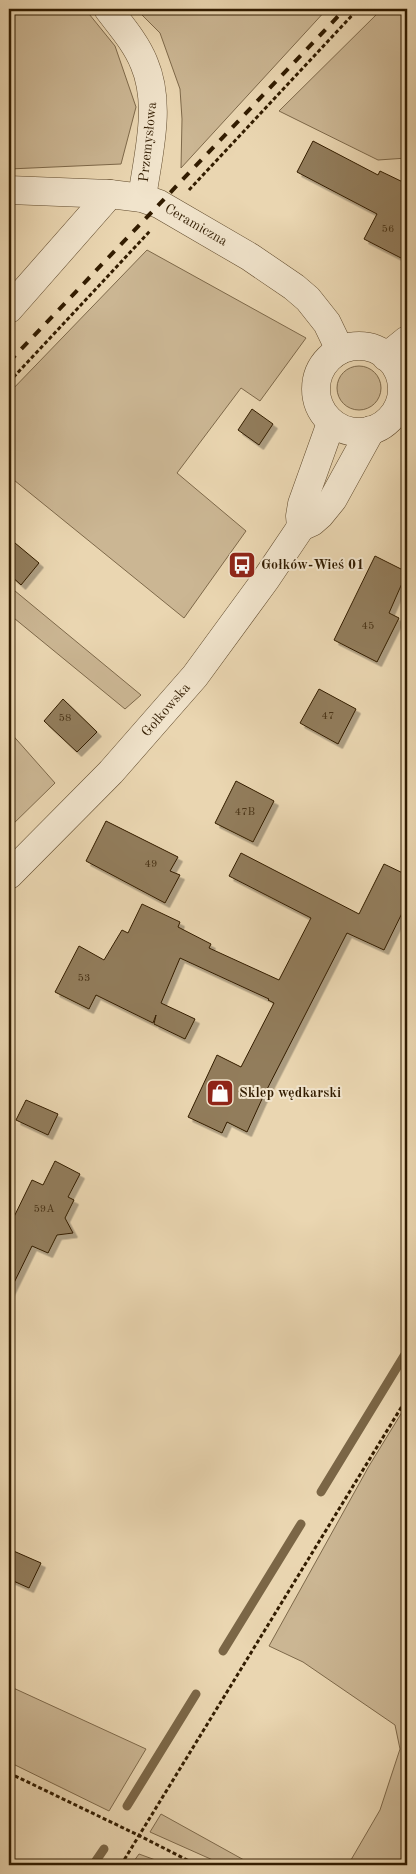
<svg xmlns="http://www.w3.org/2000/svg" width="416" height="1874" font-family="'Old Standard TT',serif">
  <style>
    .green { fill: #cbb693; stroke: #7e694a }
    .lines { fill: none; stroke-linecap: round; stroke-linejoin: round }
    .stream { stroke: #7b6646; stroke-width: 9 }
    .building { fill: #927d5c; stroke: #321c00; filter: url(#shadow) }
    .minor-casing { stroke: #604a2c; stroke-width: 29 }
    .path { stroke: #321c00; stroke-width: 3; stroke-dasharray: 4 2.5; stroke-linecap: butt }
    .minor { stroke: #f1e4cc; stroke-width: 28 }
    .rail { stroke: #321c00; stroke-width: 4; stroke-dasharray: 9 9; stroke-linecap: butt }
    .labels { text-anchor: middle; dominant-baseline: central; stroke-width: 4; stroke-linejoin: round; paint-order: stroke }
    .number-label { font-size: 11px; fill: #4a3417 }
    .street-label { font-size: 14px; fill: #321c00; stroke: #f1e4cc }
    .poi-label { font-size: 14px; font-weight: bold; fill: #321c00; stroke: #f1e4cc; text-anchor: start }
  </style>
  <defs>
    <filter id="shadow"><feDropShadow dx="4.5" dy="4.5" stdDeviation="0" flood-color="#0004"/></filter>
  </defs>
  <rect width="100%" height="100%" fill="#ead6b1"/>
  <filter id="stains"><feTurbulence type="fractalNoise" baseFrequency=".004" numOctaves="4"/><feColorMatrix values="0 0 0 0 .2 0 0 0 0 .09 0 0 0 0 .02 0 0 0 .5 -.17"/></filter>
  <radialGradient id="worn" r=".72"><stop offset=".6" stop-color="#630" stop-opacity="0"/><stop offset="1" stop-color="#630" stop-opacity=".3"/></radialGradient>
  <!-- green -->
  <g class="green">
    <polygon points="9,9 85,9 115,46 136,107 121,164 9,169"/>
    <polygon points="136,9 327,9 181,168 182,119 180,89 160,33"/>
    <polygon points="382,9 407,9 407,158 378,160 279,111"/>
    <polygon points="147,250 306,338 260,401 241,388 177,473 246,531 184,618 9,476 9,393"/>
    <circle cx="359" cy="388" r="22"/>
    <polygon points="9,586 141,695 125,709 9,614"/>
    <polygon points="9,731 55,783 9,828"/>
    <polygon points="407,1404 407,1865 348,1865 380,1810 400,1749 395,1725 303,1662 269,1646 369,1466"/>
    <polygon points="9,1686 146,1749 109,1811 9,1762"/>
    <polygon points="161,1814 253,1865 224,1865 150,1832"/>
    <polygon points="139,1854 169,1865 131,1865"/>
  </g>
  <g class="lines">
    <!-- stream -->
    <g class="stream">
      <polyline points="321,1492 407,1351"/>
      <polyline points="223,1651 301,1524"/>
      <polyline points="127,1806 196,1694"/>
      <polyline points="93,1865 104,1849"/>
    </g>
  </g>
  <!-- building -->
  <g class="building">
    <polygon points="313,141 378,175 380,171 407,184 407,246 401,258 364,239 377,214 297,172"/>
    <polygon points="252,409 273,424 259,445 238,430"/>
    <polygon points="9,538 39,563 21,585 9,574"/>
    <polygon points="375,556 407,572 389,613 399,618 377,662 334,640"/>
    <polygon points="319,689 356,709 338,744 300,723"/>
    <polygon points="63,699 97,732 77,752 44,721"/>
    <polygon points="236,781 274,801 253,842 215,823"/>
    <polygon points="106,821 178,857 170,871 180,875 165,903 86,861"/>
    <polygon points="241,853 359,914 384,864 407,875 407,903 384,950 347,933 262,1099 247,1132 227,1122 222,1133 188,1117 217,1055 241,1067 274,1003 268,1000 269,999 180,958 161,1003 195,1019 185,1039 154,1024 156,1015 153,1023 96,995 89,1009 55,992 79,946 104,960 122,930 128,933 142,904 180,922 178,927 211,944 209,948 279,980 311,918 229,876"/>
    <polygon points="26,1100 58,1114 48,1135 16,1120"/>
    <polygon points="55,1161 80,1174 68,1197 74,1200 65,1218 73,1233 57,1235 48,1253 32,1246 9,1293 9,1227 32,1180 43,1185"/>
    <polygon points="9,1549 41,1563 29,1588 9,1579"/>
  </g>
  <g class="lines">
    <!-- minor casing -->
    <g class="minor-casing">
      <g id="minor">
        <path d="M 108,9 C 121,26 136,43 144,63 C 162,105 148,154 142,198"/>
        <polyline points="9,190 110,194 142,198 159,204 250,257 294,287 308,299 327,323 340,350"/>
        <polyline points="9,309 110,194"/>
        <circle cx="359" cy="389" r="43"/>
        <polyline points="386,357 407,340"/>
        <polyline points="301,527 300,516 302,504 331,423"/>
        <polyline points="9,875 111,772 195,676 266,579 301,527 312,522 320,515 333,499 371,430"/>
      </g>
    </g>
    <!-- path -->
    <g class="path">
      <polyline points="189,190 358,9"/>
      <polyline points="9,382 150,231"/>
      <polyline points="9,1773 140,1836 197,1865"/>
      <polyline points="121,1865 407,1398"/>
    </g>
    <!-- minor -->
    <use href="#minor" class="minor"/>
    <!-- rail -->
    <polyline class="rail" points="9,362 345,9"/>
  </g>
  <!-- icons -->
  <defs>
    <g id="bus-square" transform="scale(1.4375)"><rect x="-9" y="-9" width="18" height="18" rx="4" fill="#8f2418" stroke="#f1e4cc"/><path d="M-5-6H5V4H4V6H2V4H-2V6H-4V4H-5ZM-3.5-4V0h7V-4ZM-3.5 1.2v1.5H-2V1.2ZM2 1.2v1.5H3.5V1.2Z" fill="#fff"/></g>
    <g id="shop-square" transform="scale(1.4375)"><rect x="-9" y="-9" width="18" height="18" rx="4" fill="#8f2418" stroke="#f1e4cc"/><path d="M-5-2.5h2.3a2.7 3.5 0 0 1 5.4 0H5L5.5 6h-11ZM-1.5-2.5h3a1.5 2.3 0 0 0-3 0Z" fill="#fff"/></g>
  </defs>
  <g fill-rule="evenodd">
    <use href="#bus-square" x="242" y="565"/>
    <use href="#shop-square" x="220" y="1093"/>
  </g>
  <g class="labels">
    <!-- number labels -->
    <g class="number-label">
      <text x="388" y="229">56</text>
      <text x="368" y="626">45</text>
      <text x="328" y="716">47</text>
      <text x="65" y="718">58</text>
      <text x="245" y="812">47B</text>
      <text x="151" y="864">49</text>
      <text x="84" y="978">53</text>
      <text x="44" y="1209">59A</text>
    </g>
    <!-- street labels -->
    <g class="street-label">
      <text transform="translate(148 142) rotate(-84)">Przemysłowa</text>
      <text transform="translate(196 225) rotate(30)">Ceramiczna</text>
      <text transform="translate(166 710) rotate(-49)">Gołkowska</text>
    </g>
    <!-- poi labels -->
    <g class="poi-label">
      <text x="261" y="565">Gołków-Wieś 01</text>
      <text x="239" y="1093">Sklep wędkarski</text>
    </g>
  </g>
  <!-- margin -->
  <rect width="416" height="1874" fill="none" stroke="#ead6b1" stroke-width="30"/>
  <rect x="10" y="10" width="396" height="1854" fill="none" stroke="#321c00" stroke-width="2.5"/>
  <rect x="15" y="15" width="386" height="1844" fill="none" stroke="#321c00"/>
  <rect width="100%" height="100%" filter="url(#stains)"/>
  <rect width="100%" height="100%" fill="url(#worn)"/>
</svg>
